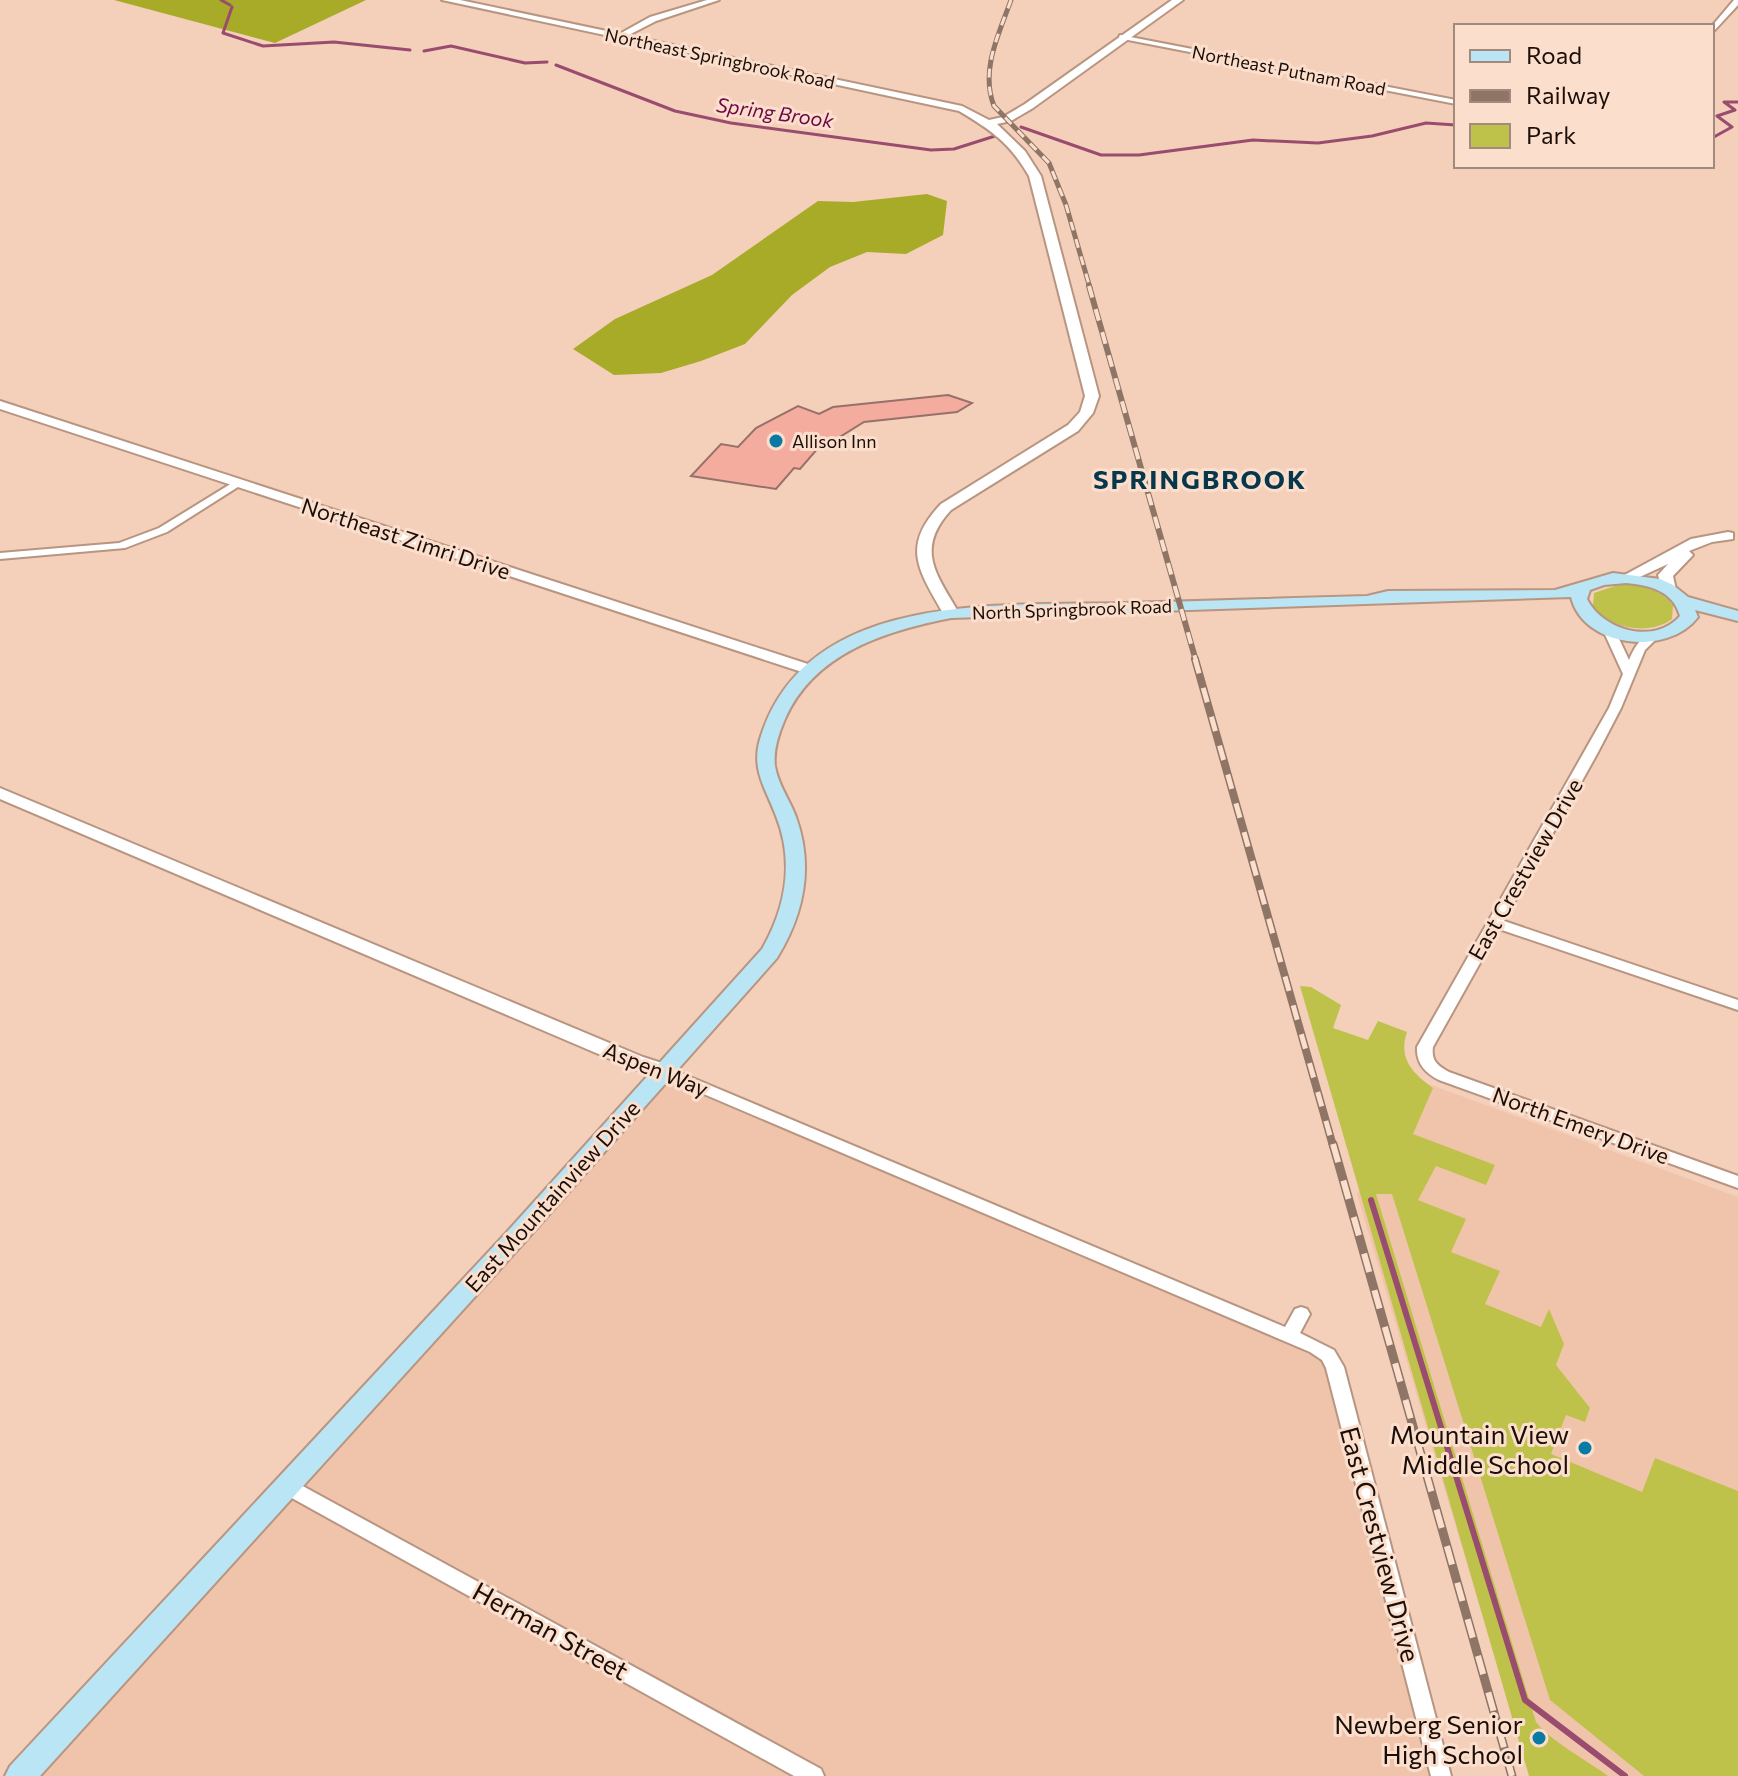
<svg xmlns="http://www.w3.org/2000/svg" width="1738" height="1776" font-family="Commissioner,sans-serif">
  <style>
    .built { fill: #f0c4ab }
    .green { fill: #bec24a }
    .forest { fill: #a8ab28 }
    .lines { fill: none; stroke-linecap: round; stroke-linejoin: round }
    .stream-far1 { stroke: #9a4c6f; stroke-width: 3 }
    .stream { stroke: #9a4c6f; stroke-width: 6 }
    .building { fill: #f4ac9f; stroke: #977169; stroke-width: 2 }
    .minor-casing { stroke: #b89581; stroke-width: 4 }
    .tertiary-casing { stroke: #b89581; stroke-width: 4 }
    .secondary-casing { stroke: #b89581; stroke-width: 4 }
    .minor { fill: #fff; fill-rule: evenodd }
    .tertiary { fill: #fff; fill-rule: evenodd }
    .secondary { fill: #b9e5f5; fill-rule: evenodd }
    .rail-far3-casing { stroke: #8e7566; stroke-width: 5 }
    .rail-far2-casing { stroke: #8e7566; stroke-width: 6 }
    .rail-far1-casing { stroke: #8e7566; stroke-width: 8 }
    .rail-casing { stroke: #8e7566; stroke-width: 9 }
    .rail-far3 { stroke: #fcdecd; stroke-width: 3; stroke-dasharray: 9; stroke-linecap: butt }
    .rail-far2 { stroke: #fcdecd; stroke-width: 4; stroke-dasharray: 12; stroke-linecap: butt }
    .rail-far1 { stroke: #fcdecd; stroke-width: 5; stroke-dasharray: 15; stroke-linecap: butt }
    .rail { stroke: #fcdecd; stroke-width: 6; stroke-dasharray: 19; stroke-linecap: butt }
    .poi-dot { fill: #087aa3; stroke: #fcdecd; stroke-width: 3 }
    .labels { text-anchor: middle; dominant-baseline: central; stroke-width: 6; stroke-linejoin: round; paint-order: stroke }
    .far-street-label { font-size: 18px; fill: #1a0e07; stroke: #fcdecd }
    .far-poi-label { font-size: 18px; fill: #1a0e07; stroke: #fcdecd; text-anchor: start }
    .far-water-label { font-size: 20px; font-style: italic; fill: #6c0744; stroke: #fcdecd }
    .street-label { font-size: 22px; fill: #1a0e07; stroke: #fcdecd }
    .far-district-label { font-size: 26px; font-weight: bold; letter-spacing: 2px; fill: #06374b; stroke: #fcdecd }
    .near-poi-label { font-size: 26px; fill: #1a0e07; stroke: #fcdecd; text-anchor: end }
    .near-street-label { font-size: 26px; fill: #1a0e07; stroke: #fcdecd }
  </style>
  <rect width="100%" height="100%" fill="#f4cfba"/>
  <!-- built -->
  <g class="built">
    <polygon points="664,1071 1289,1336 1335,1367 1452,1776 18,1776"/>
    <polygon points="1420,1081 1738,1197 1738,1776 1530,1776 1357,1194"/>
  </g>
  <!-- green -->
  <g class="green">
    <path d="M 1621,584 C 1641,585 1660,589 1673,605 L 1672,619 C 1650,636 1609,629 1593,606 L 1594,593 Z"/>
    <path d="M 1300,986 L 1311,987 L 1341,1005 L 1333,1028 L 1368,1040 L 1378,1021 L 1407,1032 C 1398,1058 1412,1073 1433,1088 L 1413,1134 L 1495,1165 L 1486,1185 L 1436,1166 L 1418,1200 L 1466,1219 L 1451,1252 L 1500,1271 L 1485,1304 L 1541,1327 L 1549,1309 L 1564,1344 L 1556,1365 L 1590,1408 L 1585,1422 L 1566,1415 L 1551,1454 L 1642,1492 L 1655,1458 L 1738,1491 L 1738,1776 L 1644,1776 L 1550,1700 L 1392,1194 L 1376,1194 L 1536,1722 C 1549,1740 1588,1761 1608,1776 L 1529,1776 Z"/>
  </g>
  <!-- forest -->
  <g class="forest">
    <polygon points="114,0 366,0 275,43"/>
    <polygon points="927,194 947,201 943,235 906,254 867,252 830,267 792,295 745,344 701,361 661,373 614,375 573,349 615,319 712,275 818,201 853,202"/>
  </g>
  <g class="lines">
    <!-- stream-far1 -->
    <g class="stream-far1">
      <polyline points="221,0 230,5"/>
      <polyline points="232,7 223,33 263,46 334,42 410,50"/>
      <polyline points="424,51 451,46 525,63 547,62"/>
      <polyline points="556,65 675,111 731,123 931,150 954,149 995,136"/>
      <polyline points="1021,127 1101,155 1139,155 1253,140 1318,143 1372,136 1426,123 1456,125"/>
      <polyline points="1712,138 1732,127 1717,116 1735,110 1724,102 1738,102"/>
    </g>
    <!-- stream -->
    <polyline class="stream" points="1371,1200 1525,1700 1625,1776"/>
  </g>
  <!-- building -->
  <polygon class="building" points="948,395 972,403 957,412 864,422 830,443 825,440 800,469 794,468 776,489 691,476 721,444 738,447 756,428 798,406 819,414 833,407"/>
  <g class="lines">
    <!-- minor casing -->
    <g class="minor-casing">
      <g id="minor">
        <polygon points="707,0 719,0 656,21 621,39 614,37 650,17"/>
        <polygon points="1734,0 1738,0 1738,5 1712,33 1712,26"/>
        <polygon points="1120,35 1456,100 1456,104 1123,39 1119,37"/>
        <polygon points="237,480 241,481 241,485 167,532 125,548 0,559 0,553 119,543 159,528"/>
        <path d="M 1608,624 L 1614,628 L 1629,660 C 1634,648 1640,637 1653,632 L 1659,636 L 1645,650 L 1621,708 L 1597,754 L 1504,921 L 1738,1000 L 1738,1010 L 1499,929 L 1433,1047 C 1431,1061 1438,1066 1449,1072 L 1738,1176 L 1738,1188 L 1439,1080 C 1425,1073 1416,1063 1417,1047 L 1609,708 L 1623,674 L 1602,628 Z"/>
        <polygon points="664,1066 1285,1327 1295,1309 1301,1307 1307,1309 1310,1314 1300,1333 1334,1350 1344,1367 1451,1776 1431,1776 1326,1368 1322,1360 1310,1352 659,1075 656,1071 659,1067"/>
        <polygon points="288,1478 821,1769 824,1776 794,1776 281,1492 279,1486 281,1480"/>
      </g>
    </g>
    <!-- tertiary casing -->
    <g class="tertiary-casing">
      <g id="tertiary">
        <path d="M 442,0 L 460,0 L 962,106 L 989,120 L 1003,117 L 1025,104 L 1172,0 L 1183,0 L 1033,108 L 1011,121 L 997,124 L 1025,151 L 1041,176 L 1099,396 L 1093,413 L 1078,431 L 951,510 C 915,549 936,574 959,613 L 956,616 L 951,618 L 943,613 C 918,569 901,546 941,504 L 1068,425 L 1080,412 L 1085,396 L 1029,176 C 1010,143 991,130 959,111 Z"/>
        <polygon points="0,401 817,667 819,670 817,673 805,673 0,409"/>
        <polygon points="1728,532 1733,533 1733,539 1712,542 1689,551 1693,555 1673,576 1676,590 1673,593 1663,593 1658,575 1668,564 1631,581 1626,582 1619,578 1691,539"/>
        <polygon points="0,788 643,1057 671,1066 674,1071 671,1076 664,1078 629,1067 0,799"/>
      </g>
    </g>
    <!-- secondary casing -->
    <g class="secondary-casing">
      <path id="secondary" d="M 1613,573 L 1660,579 L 1673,585 L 1688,597 L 1738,611 L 1738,621 L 1695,610 L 1698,617 C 1668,657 1583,648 1571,597 L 951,618 C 885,631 814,653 785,719 C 779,733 773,750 775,766 C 778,785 790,800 796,817 C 814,867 804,914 777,958 L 521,1246 L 40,1776 L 5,1776 L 10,1766 L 505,1234 L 762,949 C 786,907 794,861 776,816 C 765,787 750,768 761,736 C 808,589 1003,606 1125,603 C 1206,601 1286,598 1367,596 L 1388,591 L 1555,590 ZM 1626,583 C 1650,585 1673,591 1680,616 C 1655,645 1603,631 1587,599 L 1590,590 L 1604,585 Z"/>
    </g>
    <!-- minor -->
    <use href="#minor" class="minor"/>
    <!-- tertiary -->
    <use href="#tertiary" class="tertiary"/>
    <!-- secondary -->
    <use href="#secondary" class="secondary"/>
    <!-- rail-far3 casing -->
    <g class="rail-far3-casing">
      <path id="rail-far3" d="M 1011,0 C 999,34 980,70 994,106 L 1049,163 L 1066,205 L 1090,288"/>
    </g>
    <!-- rail-far2 casing -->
    <g class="rail-far2-casing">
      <polyline id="rail-far2" points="1089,286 1196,661"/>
    </g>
    <!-- rail-far1 casing -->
    <g class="rail-far1-casing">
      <polyline id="rail-far1" points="1195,659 1333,1146"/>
    </g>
    <!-- rail casing -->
    <g class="rail-casing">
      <polyline id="rail" points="1333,1144 1512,1776"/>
    </g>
    <!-- rail-far3 -->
    <use href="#rail-far3" class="rail-far3"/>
    <!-- rail-far2 -->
    <use href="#rail-far2" class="rail-far2"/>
    <!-- rail-far1 -->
    <use href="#rail-far1" class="rail-far1"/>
    <!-- rail -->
    <use href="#rail" class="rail"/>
  </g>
  <!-- markers -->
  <g class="poi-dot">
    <circle cx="776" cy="441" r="8"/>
    <circle cx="1585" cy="1448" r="8"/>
    <circle cx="1539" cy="1738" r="8"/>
  </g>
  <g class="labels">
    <!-- far-street labels -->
    <g class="far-street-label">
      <text transform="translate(720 58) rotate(12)">Northeast Springbrook Road</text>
      <text transform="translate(1289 70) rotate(11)">Northeast Putnam Road</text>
      <text transform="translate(1072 609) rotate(-2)">North Springbrook Road</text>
    </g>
    <!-- far-poi labels -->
    <g class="far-poi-label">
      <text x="792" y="441">Allison Inn</text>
    </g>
    <!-- far-water labels -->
    <g class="far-water-label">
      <text transform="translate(775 112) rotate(8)">Spring Brook</text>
    </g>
    <!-- street labels -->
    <g class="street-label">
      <text transform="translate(406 538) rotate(18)">Northeast Zimri Drive</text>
      <text transform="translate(1525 869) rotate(-60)">East Crestview Drive</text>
      <text transform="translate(656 1069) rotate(22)">Aspen Way</text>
      <text transform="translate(1581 1125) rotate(20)">North Emery Drive</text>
      <text transform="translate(552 1196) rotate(-48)">East Mountainview Drive</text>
    </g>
    <!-- far-district labels -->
    <g class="far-district-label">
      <text x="1200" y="478">SPRINGBROOK</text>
    </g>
    <!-- near-poi labels -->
    <g class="near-poi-label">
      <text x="1569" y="1433">Mountain View<tspan x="1569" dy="30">Middle School</tspan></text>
      <text x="1523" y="1723">Newberg Senior<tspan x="1523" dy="30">High School</tspan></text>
    </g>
    <!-- near-street labels -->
    <g class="near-street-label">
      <text transform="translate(1381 1544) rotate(75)">East Crestview Drive</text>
      <text transform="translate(551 1630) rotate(29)">Herman Street</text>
    </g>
  </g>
  <!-- legend -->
  <rect x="1454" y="24" width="260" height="144" fill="#fcdecd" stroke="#a28b7e" stroke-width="2"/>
  <rect x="1470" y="50" width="40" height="12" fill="#b9e5f5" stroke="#a28b7e" stroke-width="2"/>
  <text x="1526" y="64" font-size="24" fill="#1a0e07">Road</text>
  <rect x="1470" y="90" width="40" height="12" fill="#8e7566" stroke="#a28b7e" stroke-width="2"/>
  <text x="1526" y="104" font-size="24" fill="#1a0e07">Railway</text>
  <rect x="1470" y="124" width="40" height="24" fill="#bec24a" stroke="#a28b7e" stroke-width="2"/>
  <text x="1526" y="144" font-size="24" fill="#1a0e07">Park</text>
</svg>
